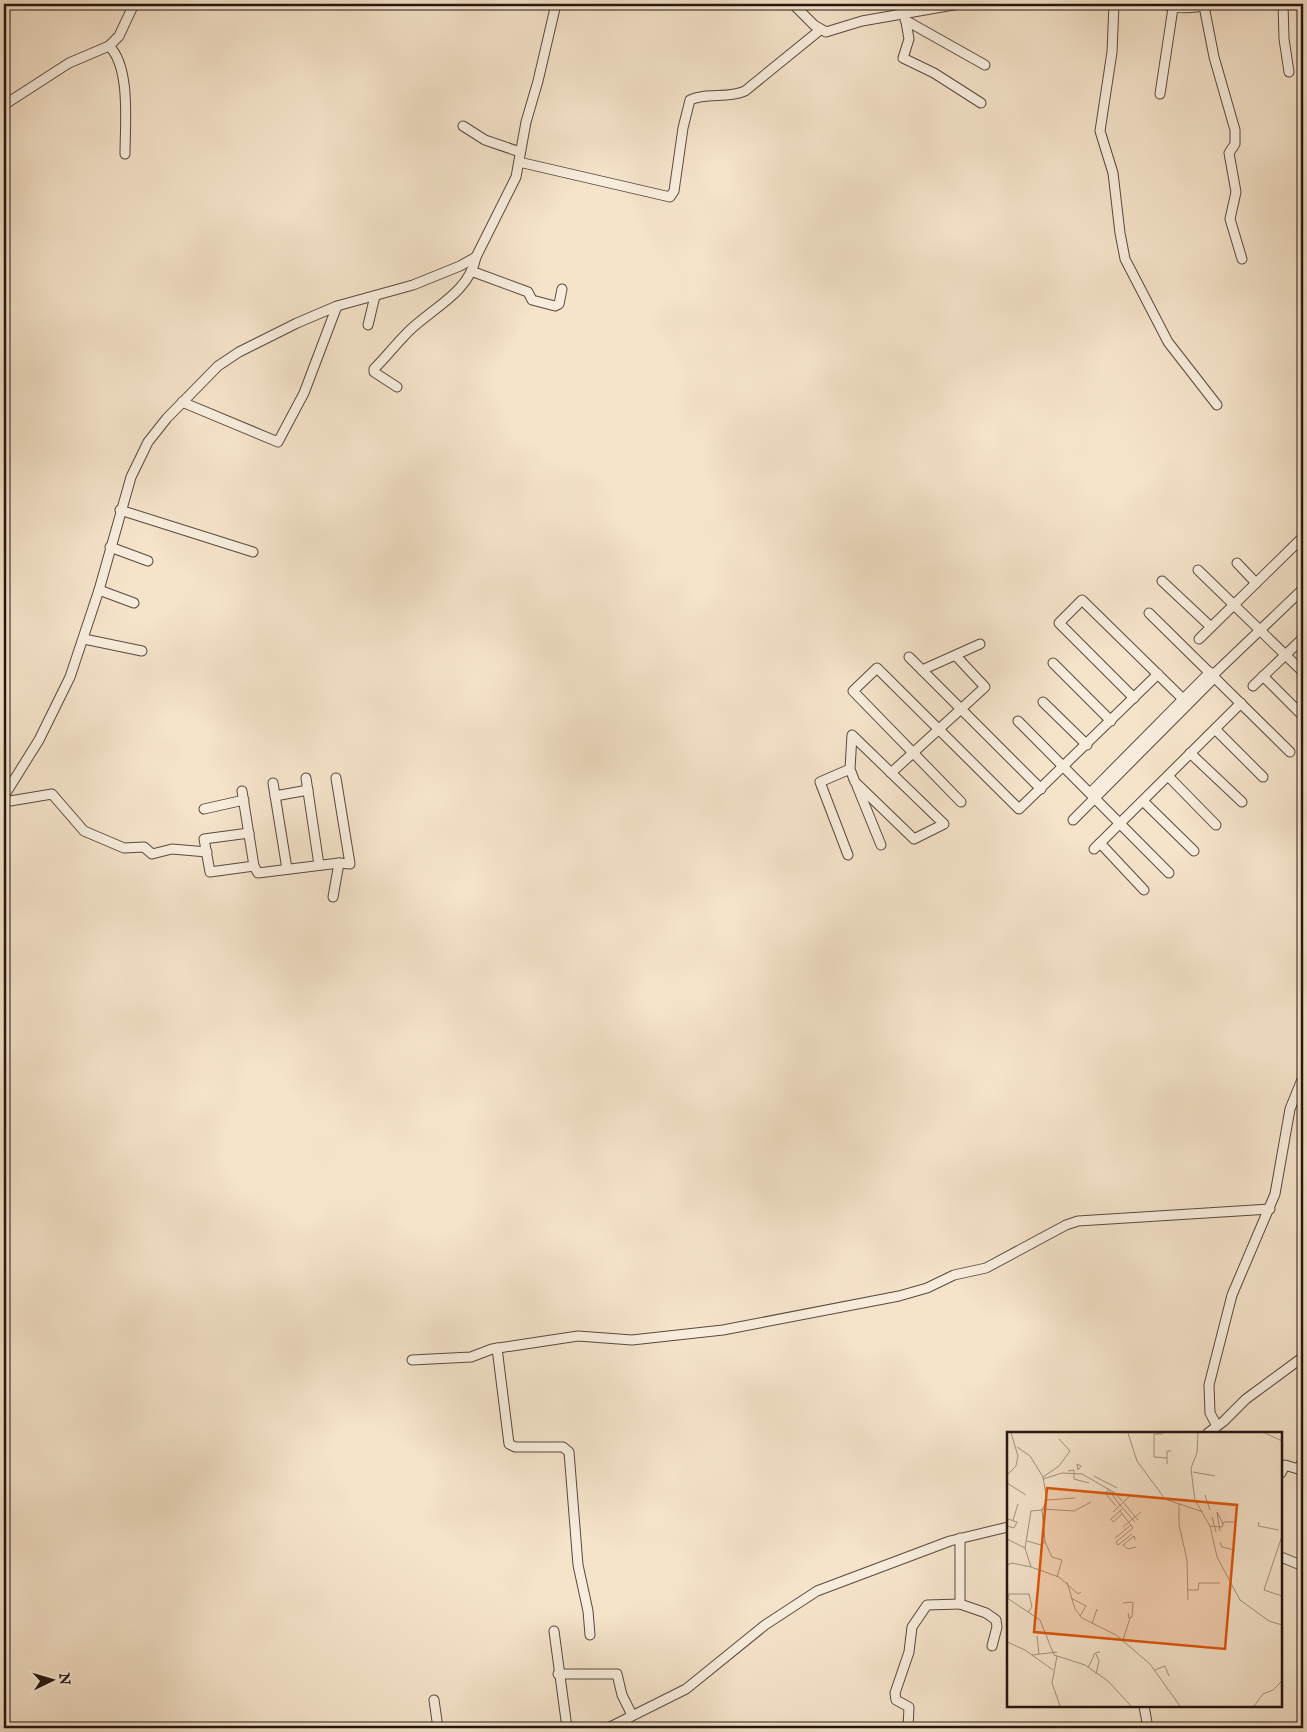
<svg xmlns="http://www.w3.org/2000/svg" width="1307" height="1732" font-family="'IM FELL English',serif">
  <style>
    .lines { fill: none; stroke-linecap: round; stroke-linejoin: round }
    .minor-casing { stroke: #59493e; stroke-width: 11 }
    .minor { stroke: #f8eddd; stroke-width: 9 }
    .inset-road { fill: none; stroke: #a29180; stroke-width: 1 }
    .view { fill: #de560c; fill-opacity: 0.15; stroke: #de560c; stroke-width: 2.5 }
    .inset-edge { fill: none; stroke: #251610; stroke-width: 2.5 }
  </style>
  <rect width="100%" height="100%" fill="#f5e3ca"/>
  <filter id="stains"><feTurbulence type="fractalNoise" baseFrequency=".004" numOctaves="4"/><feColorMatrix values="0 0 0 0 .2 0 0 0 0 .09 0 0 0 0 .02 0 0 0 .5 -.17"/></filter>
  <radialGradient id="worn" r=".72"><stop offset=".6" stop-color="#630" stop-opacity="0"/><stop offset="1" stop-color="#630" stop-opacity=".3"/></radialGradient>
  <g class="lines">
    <!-- minor casing -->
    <g class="minor-casing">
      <g id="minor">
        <polyline points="793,4 814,25 826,32 862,21 959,4"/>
        <polyline points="1114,4 1112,52 1100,131 1113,173 1120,233 1125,259 1168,342 1217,405"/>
        <path d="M 1163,4 C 1178,10 1197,8 1213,4"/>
        <polyline points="1283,4 1284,39 1289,72"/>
        <polyline points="1204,6 1214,57 1235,130 1235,144 1229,153 1236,192 1230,219 1242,259"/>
        <polyline points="905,20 985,65"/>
        <polyline points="906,22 909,39 903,58 934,73 981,103"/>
        <path d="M 109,46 C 131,67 125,125 125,154"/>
        <polyline points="1160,94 1173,8"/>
        <polyline points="4,105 69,63 109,46 119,36 134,4"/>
        <polyline points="463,126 485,140 520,152"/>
        <path d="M 519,162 L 670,197 L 674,191 L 683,128 L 690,100 C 706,92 728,99 745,91 L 820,30"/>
        <polyline points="471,271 528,292 532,300 555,306 559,304 562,289"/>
        <polyline points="368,325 375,296"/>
        <path d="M 397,387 L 374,372 L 374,369 C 386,357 396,344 408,332 C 432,308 469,293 476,257 L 516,177 L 526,122 L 538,81 L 556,4"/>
        <polyline points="182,402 278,442 304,393 337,306"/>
        <polyline points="120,510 253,552"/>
        <polyline points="110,547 148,561"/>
        <polyline points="1237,563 1256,583"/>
        <polyline points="1198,570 1303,672"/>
        <polyline points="1162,581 1211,627"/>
        <polyline points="99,590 134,603"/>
        <polyline points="1149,613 1290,752"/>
        <polyline points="84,639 142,651"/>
        <polyline points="1199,639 1303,537"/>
        <polyline points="909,657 1041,789"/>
        <polyline points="1053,663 1111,721"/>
        <polyline points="922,670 980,644"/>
        <polyline points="1213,675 1303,589"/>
        <polyline points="1263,676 1301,714"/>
        <polyline points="1253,686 1303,638"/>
        <polyline points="1134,698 1059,623 1082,600 1183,699"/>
        <polyline points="1043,702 1087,745"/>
        <polyline points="1018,721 1169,873"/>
        <polyline points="1215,729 1263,777"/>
        <polyline points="1190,753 1242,802"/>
        <polyline points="891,773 985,687 956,656"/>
        <polyline points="1168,776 1216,825"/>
        <polyline points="306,778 319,865"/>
        <polyline points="273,783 287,869"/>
        <polyline points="857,786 881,845"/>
        <polyline points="242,791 254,866 258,873 339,863 350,864 336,778"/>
        <polyline points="1091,792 1210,672"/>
        <polyline points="4,796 39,740 70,677 99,590 131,477 148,442 167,418 218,366 239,352 297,323 337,306 413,285 460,266 476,257"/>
        <polyline points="275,796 308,790"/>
        <polyline points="1143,801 1194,851"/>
        <polyline points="4,802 52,794 84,831 124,848 144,847 152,854 172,849 207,852"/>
        <polyline points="961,802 853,691 877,668 1019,809 1158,674"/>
        <polyline points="204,809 244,800"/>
        <polyline points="1073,820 1215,677"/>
        <polyline points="249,833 204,839 210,872 254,866"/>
        <polyline points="1100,843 1144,890"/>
        <polyline points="1094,849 1241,703"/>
        <polyline points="848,855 820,782 850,769 852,735 944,824 914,839 855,782 850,769"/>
        <polyline points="333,897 339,863"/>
        <polyline points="497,1348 509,1444 515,1447 563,1447 569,1452 578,1565 588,1611 590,1635"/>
        <polyline points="412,1360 471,1357 492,1349 578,1336 632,1340 723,1330 899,1296 927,1288 954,1275 986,1268 1066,1225 1078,1221 1270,1209"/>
        <polyline points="1217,1426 1210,1413 1209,1385 1232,1295 1275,1194 1290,1109 1303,1077"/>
        <polyline points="1208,1433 1224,1421 1246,1399 1303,1357"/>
        <polyline points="1281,1473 1285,1465 1298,1469 1303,1461"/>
        <polyline points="960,1538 960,1604 986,1613 996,1620 997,1627 992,1646"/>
        <polyline points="1281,1557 1303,1566"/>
        <polyline points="554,1631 567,1728"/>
        <polyline points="558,1674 617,1674 622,1695 632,1715"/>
        <polyline points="434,1700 438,1728"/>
        <polyline points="1144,1706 1148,1728"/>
        <polyline points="608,1728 686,1689 765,1625 817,1591 950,1541 1008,1527"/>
        <polyline points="908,1728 909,1707 896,1700 895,1693 909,1652 912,1627 927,1605 960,1604"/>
      </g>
    </g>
    <!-- minor -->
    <use href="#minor" class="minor"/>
  </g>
  <!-- overview -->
  <g transform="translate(1007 1432)">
    <rect width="275" height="275" fill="#f5e3ca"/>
    <path class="inset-road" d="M 121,1 L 130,29 L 158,67 L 196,80M 191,1 L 190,21 L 184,36 L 186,54 L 188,68 L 203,94 L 210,125 L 233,168 L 262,189 L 275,193M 258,1 L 275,9M 156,2 L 147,2 L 147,25 L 160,26M 10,15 L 23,24 L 36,45 L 40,68 L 35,78 L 24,79 L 18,116M 70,32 L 74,34 L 71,38 ZM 160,32 L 160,19 L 164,19M 61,39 L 67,38 L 67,47 L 82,51M 186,40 L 208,44M 0,43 L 9,34 L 11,24 L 4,1M 87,44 L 110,56M 36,45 L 52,34 L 63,19 L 52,7M 36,47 L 55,41 L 75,42 L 108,61 L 115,69M 0,51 L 19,63M 100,56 L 113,73M 101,59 L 98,61 L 109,74M 198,63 L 203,78M 40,68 L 68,66M 116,70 L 131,88M 172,72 L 172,93 L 180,128 L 181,168M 113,73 L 128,90M 35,77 L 67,79 L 84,70M 106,80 L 122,65M 115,82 L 106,90 L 104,87 L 115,77M 205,85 L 209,100M 6,88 L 11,72M 252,90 L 251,94 L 272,98M 0,94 L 7,96 L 10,90 L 1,87M 203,94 L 215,95 L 217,90 L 229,90M 116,95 L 134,80M 213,99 L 210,80 L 216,92M 275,104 L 257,158 L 275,164M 108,106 L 124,93M 0,107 L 18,116 L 24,135 L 52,145 L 71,162 L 74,160M 128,108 L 127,104 L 116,113 L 121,117 L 129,115M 20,109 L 34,113 L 38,110 L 35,78M 38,110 L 45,125 L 55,128 L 50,145M 109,110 L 126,96 L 113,79M 109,110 L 111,113 L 125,102M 213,110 L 215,115 L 228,118M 0,133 L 5,131 L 24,135M 60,150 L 68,177 L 75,186 L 109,203 L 143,232 L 173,274M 180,158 L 191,158 L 192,151 L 213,151M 0,166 L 33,188 L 47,223 L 78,233 L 101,249 L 124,274M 1,166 L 2,162 L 22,162 L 25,175 L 21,180M 64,166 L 79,174 L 73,184M 116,171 L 126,170 L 125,185 L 122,186 L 121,181M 85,192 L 90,177M 30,204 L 32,222M 116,208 L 123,186M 0,210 L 18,218 L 46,238M 25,223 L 50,220M 50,224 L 45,251 L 53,274M 81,236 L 88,221 L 93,220M 148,238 L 158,234 L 162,244M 89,242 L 92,229 L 89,222M 247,274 L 256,262 L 266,258 L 275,249"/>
    <path class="view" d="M 40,56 L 230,73 L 218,217 L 27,200 Z"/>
    <rect width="275" height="275" class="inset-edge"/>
  </g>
  <!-- margin -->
  <rect width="1307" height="1732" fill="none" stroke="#f5e3ca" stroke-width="20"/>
  <rect x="5" y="5" width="1297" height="1722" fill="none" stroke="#251610" stroke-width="2.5"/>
  <rect x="10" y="10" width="1287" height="1712" fill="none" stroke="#251610"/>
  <!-- north arrow -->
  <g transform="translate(52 1680) rotate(85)" stroke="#f8eddd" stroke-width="4" paint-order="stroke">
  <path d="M0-4L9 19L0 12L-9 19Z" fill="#251610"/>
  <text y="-8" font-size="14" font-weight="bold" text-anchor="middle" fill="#251610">N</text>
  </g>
  <rect width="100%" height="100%" filter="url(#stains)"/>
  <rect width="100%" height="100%" fill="url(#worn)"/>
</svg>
